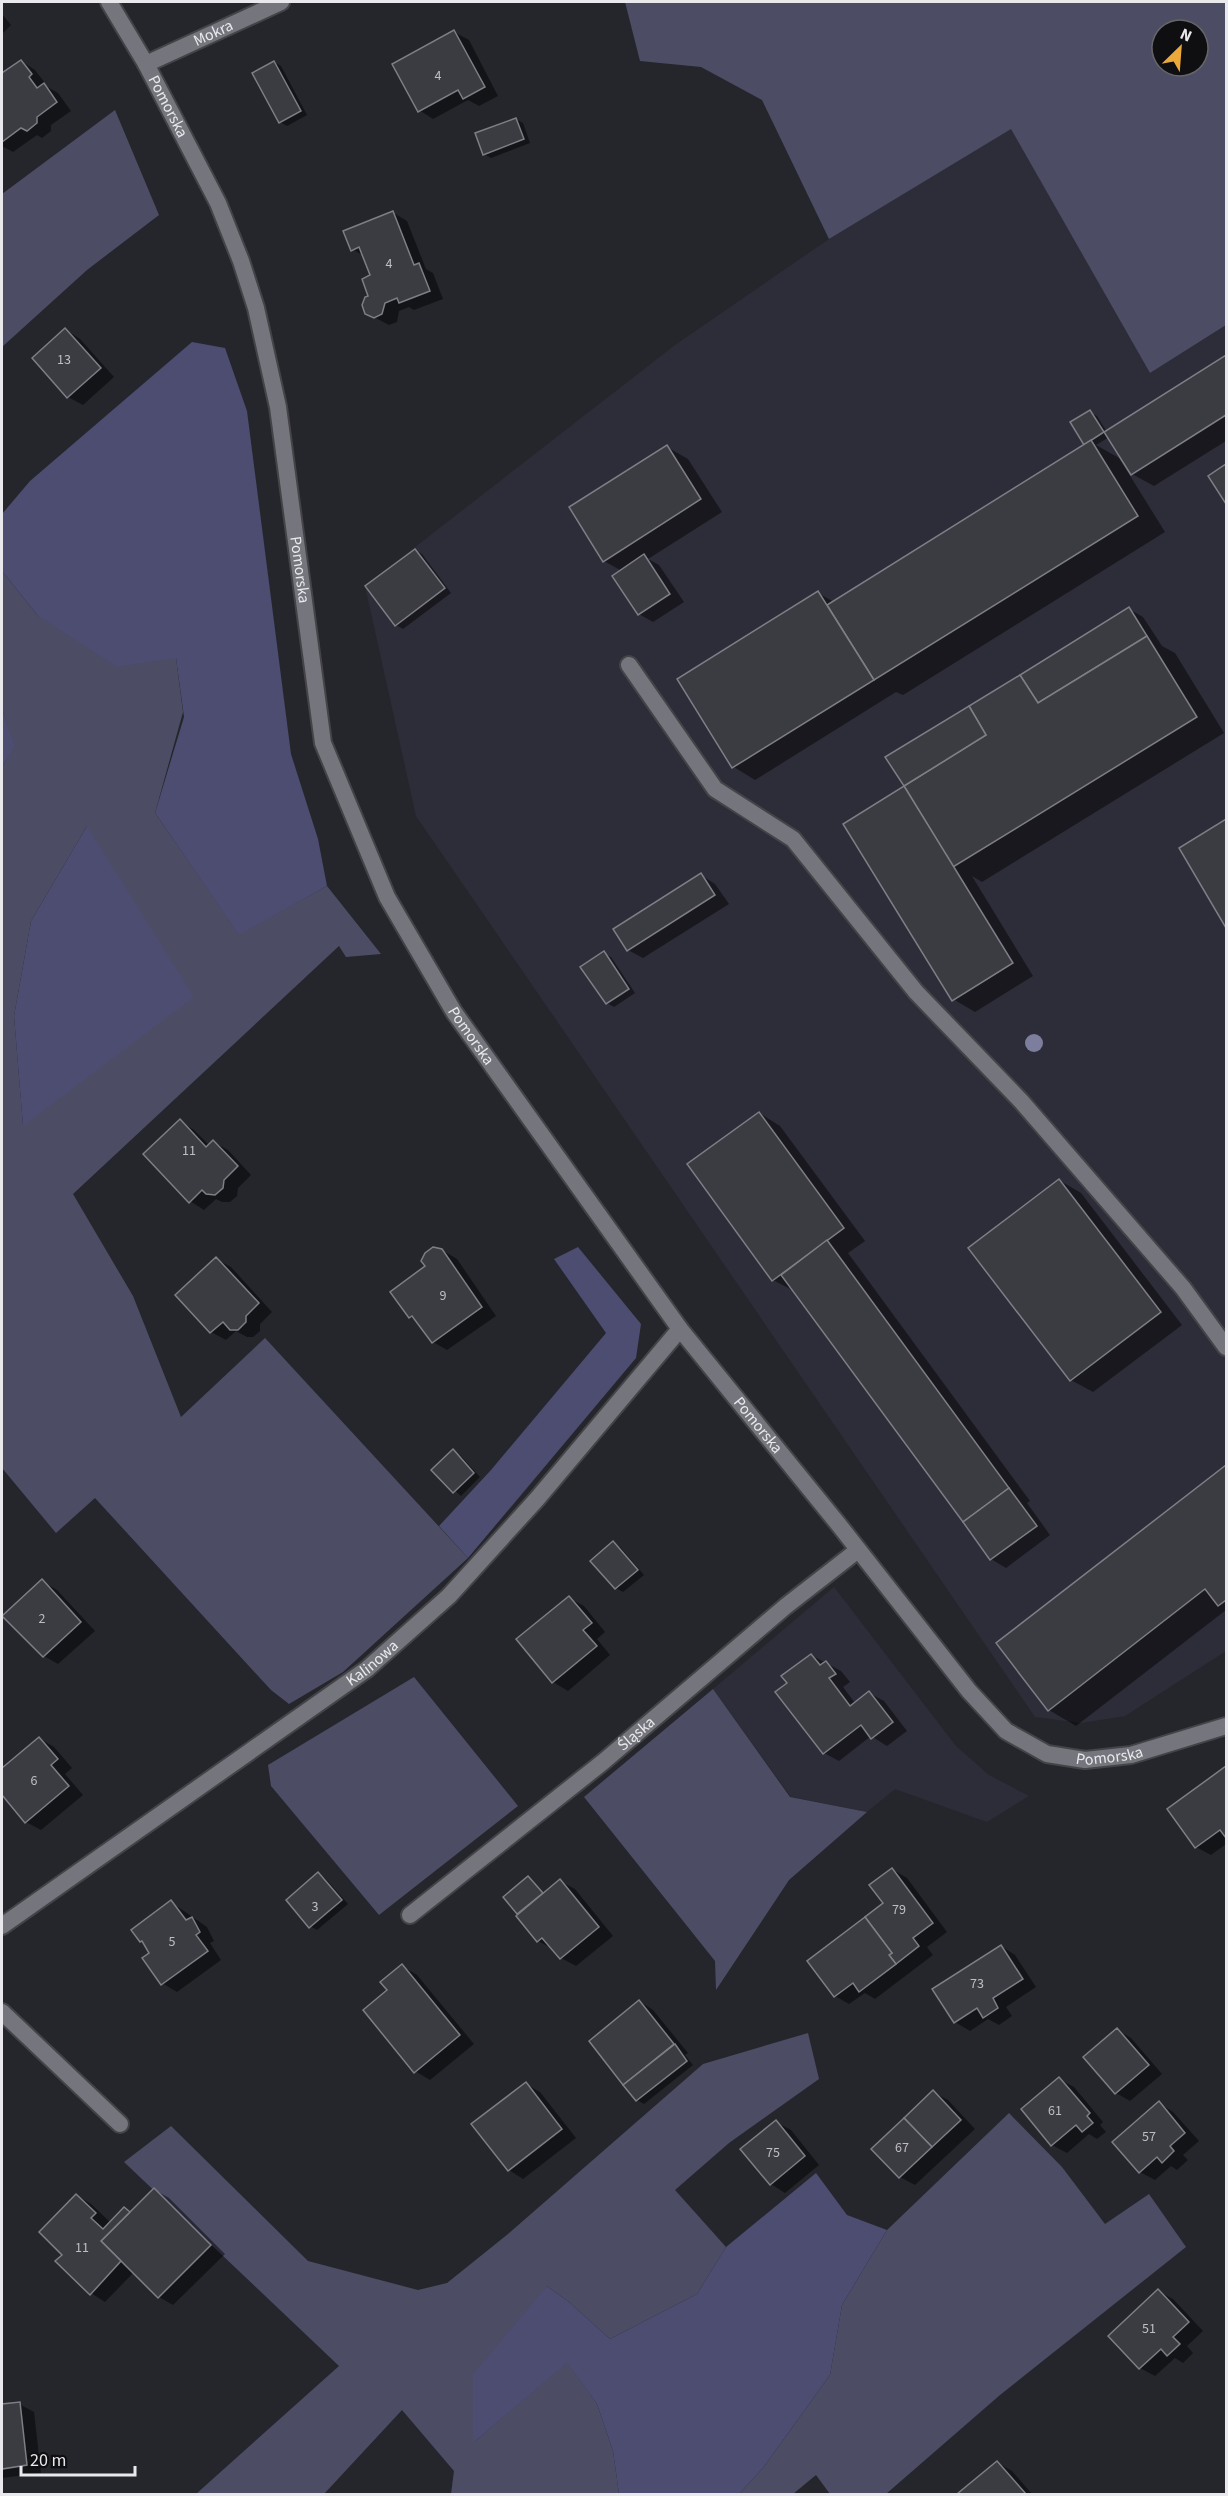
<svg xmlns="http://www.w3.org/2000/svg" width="1228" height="2496" font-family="'Source Sans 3',sans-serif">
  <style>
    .built { fill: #2d2d39 }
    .green { fill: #4c4c64; fill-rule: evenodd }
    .forest { fill: #4d4c71 }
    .shadow { fill: #0007 }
    .building { fill: #3b3b42; stroke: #7e7e86; stroke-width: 1.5 }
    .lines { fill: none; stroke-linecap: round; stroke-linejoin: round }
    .service-casing { stroke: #434348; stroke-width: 20 }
    .minor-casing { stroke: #434348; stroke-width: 20 }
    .service { stroke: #75767d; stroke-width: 16 }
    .minor { stroke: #75767d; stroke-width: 16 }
    .tree { fill: #7d7d9d }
    .labels { text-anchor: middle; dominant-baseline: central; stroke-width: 5; stroke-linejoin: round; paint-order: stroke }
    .number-label { font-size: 14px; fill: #bebec2 }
    .street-label { font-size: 16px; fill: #e9e9ed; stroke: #0f0f12 }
  </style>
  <rect width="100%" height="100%" fill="#25262c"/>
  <!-- built -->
  <g class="built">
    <polygon points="1011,128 1150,373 1226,325 1226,1651 1125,1716 1081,1723 1035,1717 416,816 365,586 675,345 829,239"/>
    <polygon points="834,1587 956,1746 989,1775 1029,1796 987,1822 895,1789 867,1812 791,1797 713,1689"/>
  </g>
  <!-- green -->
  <g class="green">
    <path d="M 625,2 L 1226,2 L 1226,325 L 1150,373 L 1011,129 L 829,239 L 762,100 L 701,67 L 640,61 ZM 1162,30 L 1198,30 L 1198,66 L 1162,66 Z"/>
    <polygon points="115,110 159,215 87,270 2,347 2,194"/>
    <path d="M 2,571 L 38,616 L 176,658 L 183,712 L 155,813 L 239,934 L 327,886 L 381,954 L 346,957 L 339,946 L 73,1194 L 133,1296 L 181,1417 L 265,1338 L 468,1558 L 343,1672 L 289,1704 L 271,1690 L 95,1498 L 56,1533 L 2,1468 L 2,767 L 14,746 L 2,709 ZM 87,826 L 23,1125 L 14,1016 L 31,921 Z"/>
    <polygon points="414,1677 518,1806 379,1915 271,1786 268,1765"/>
    <polygon points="713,1689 790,1797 867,1812 789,1880 716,1990 715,1961 584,1797"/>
    <polygon points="808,2033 819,2079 729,2143 675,2190 726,2247 697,2294 610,2339 569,2302 547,2286 474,2442 567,2362 597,2404 613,2451 619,2494 451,2494 454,2471 402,2410 324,2494 196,2494 339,2366 124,2162 171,2126 308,2261 418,2290 447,2283 508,2234 703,2064"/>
    <polygon points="1009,2113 1062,2167 1105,2224 1149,2194 1186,2247 1000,2395 886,2494 830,2494 816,2475 793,2494 739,2494 763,2468 830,2375 842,2305 887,2230"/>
  </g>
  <!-- forest -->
  <g class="forest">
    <polygon points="192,342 225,348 247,411 291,754 318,839 327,886 239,935 155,813 184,717 176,658 117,667 38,616 2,571 2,514 30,481"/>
    <polygon points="2,709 15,746 2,767"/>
    <polygon points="87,826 194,997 23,1126 14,1016 31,921"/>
    <polygon points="578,1247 641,1324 636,1358 468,1558 439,1526 491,1470 606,1333 554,1259"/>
    <polygon points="816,2173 847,2215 887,2230 842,2305 830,2375 763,2468 739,2494 619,2494 613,2451 597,2404 567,2363 473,2443 473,2374 547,2286 569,2302 610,2339 697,2294 726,2247"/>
  </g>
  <!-- shadow -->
  <g class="shadow">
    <polygon points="2,14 11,25 2,34"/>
    <polygon points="454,32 469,40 498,96 479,106 468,100 433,119 419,110"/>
    <polygon points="21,61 35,70 45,83 44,85 58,93 71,111 51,125 51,131 42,138 37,135 13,152 2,146 2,75"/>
    <polygon points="274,62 281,66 307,115 287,126 280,122"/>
    <polygon points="516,119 523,123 530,143 491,158 484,154"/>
    <polygon points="392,212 407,221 426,269 433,273 443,299 414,310 409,307 399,311 397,322 389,325 366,313 372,276 364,256 352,249"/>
    <polygon points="66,330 80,339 114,377 83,405 68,397"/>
    <polygon points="1226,357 1226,441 1154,486 1132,474 1109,437 1096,445 1119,458 1165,532 903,695 896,692 755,780 734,767 679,680 818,593 834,602 1086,445 1090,412 1097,416 1107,432"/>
    <polygon points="667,447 688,459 722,512 648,559 659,565 684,602 653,622 639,614 622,571 604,561"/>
    <polygon points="415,550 422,554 451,593 403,629 396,625"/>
    <polygon points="1129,609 1143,617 1162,646 1175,653 1224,733 982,882 972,876 1033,976 975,1012 953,999 906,787"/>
    <polygon points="1226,821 1226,925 1181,848"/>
    <polygon points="701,875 715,884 729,904 643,958 628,950"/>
    <polygon points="604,953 611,957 635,993 614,1007 607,1003"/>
    <polygon points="759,1113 780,1126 865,1241 848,1253 1030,1501 1027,1503 1050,1535 1006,1568 991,1559 796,1292 773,1280"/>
    <polygon points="180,1121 194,1130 210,1146 214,1142 228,1150 251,1175 238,1188 237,1196 230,1202 222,1202 216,1199 204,1210 190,1201"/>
    <polygon points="1059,1180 1081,1193 1182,1325 1093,1392 1071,1380"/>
    <polygon points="442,1250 457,1259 496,1316 447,1350 433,1342 418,1321 410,1317 427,1266"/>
    <polygon points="216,1259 231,1267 272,1312 260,1324 260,1331 253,1337 247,1337 236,1331 226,1340 211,1332 177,1295"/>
    <polygon points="453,1451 460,1455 480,1477 461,1496 433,1470"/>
    <polygon points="1226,1467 1226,1610 1076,1726 1049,1710 998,1644"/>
    <polygon points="613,1543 620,1547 644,1575 623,1592 616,1588 592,1561"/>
    <polygon points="42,1581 57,1590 95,1631 58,1664 44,1656"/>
    <polygon points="569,1598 584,1606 605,1632 597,1639 610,1655 568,1691 553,1682 518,1640"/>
    <polygon points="811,1655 841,1671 850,1682 843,1687 855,1703 869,1693 884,1701 907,1731 887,1746 871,1736 839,1761 824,1753 777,1692 789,1683"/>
    <polygon points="39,1738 54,1747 72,1768 65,1774 83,1795 41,1830 26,1822 2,1793 2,1770"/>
    <polygon points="1226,1768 1226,1844 1211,1855 1196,1847 1169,1810"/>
    <polygon points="892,1869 907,1878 947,1932 927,1947 933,1955 875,1999 865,1993 849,2004 835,1996 886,1904"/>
    <polygon points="318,1874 325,1878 348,1904 317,1930 310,1926"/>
    <polygon points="529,1878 545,1893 560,1881 575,1889 613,1936 576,1966 561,1958 553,1949 538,1941 505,1898"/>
    <polygon points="171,1902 207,1927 214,1941 210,1943 221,1960 177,1992 162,1983 151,1954 146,1944 141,1941"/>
    <polygon points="1001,1946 1015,1955 1036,1987 1006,2007 1012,2016 999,2025 988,2019 970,2031 955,2022"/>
    <polygon points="402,1966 417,1975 474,2044 430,2080 415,2071 389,1990"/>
    <polygon points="639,2001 653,2010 688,2053 685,2055 693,2065 644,2104 637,2100 624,2084"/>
    <polygon points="1117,2030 1131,2038 1162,2074 1130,2101 1116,2093"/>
    <polygon points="1059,2079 1074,2087 1103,2122 1100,2125 1106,2132 1097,2139 1089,2134 1067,2153 1052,2145"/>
    <polygon points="526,2084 540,2092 576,2138 523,2179 509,2170"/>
    <polygon points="933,2092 948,2100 975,2129 915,2185 900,2177 873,2149"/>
    <polygon points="1159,2103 1173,2112 1199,2141 1183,2155 1188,2160 1177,2170 1171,2166 1155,2180 1140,2172"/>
    <polygon points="776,2122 791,2130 819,2165 785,2193 771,2184"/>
    <polygon points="155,2190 169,2198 225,2254 173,2305 159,2297 134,2272 105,2302 91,2293 64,2255 76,2195 91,2204 111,2223 131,2213"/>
    <polygon points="1158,2291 1173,2299 1203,2331 1187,2346 1193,2353 1183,2363 1175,2358 1155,2376 1140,2368 1111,2336"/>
    <polygon points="19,2404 34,2412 41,2473 2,2478 2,2406"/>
    <polygon points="998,2463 1012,2471 1032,2494 959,2494"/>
  </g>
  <!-- building -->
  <g class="building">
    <polygon points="454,30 485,87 463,99 458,90 418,112 392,64"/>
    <polygon points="21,60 32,74 29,77 37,88 44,83 57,102 37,117 37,123 27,131 21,128 2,142 2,73"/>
    <polygon points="274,61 301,111 279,123 252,73"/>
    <polygon points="516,118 524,139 483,155 475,133"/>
    <polygon points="393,211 414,265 419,263 430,291 399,303 397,298 385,303 382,314 374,318 365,314 362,305 365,297 368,296 362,279 370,275 359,247 351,251 343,231"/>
    <polygon points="65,328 101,368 67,398 32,358"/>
    <polygon points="1226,355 1226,415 1131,475 1104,432"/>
    <polygon points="1090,410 1104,432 1084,445 1070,422"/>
    <polygon points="1091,440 1138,516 874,680 827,605"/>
    <polygon points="667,445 701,499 603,562 569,507"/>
    <polygon points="1226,464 1226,504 1208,476"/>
    <polygon points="415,549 445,588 395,626 365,586"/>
    <polygon points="644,554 670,594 638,615 612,576"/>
    <polygon points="818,591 874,680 732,768 677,679"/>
    <polygon points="1129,607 1147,636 1038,703 1020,675"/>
    <polygon points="1147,636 1197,717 953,867 904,786 986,735 969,706 1020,675 1038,703"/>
    <polygon points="969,706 986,735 904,786 885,757"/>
    <polygon points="904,786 1013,963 952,1001 843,824"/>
    <polygon points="1226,819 1226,928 1179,848"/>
    <polygon points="701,873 715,895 627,951 613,929"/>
    <polygon points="604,951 629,989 606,1004 580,967"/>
    <polygon points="759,1112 844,1228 772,1281 687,1164"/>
    <polygon points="180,1119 206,1147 213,1140 238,1166 224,1180 223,1188 215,1195 206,1194 202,1190 189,1203 143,1154"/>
    <polygon points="1059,1179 1161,1312 1070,1381 968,1248"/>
    <polygon points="827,1240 1009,1488 963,1522 781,1275"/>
    <polygon points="433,1247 442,1249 482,1307 432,1343 412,1316 409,1318 390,1292 425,1266 421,1261 425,1253"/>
    <polygon points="216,1257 259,1303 246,1316 246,1322 238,1330 230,1330 223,1322 210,1333 175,1295"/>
    <polygon points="453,1449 474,1473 453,1493 431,1470"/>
    <polygon points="1226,1465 1226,1600 1218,1606 1205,1589 1048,1711 996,1643"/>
    <polygon points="1009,1488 1037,1526 990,1560 963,1522"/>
    <polygon points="613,1541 638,1570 615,1589 590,1561"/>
    <polygon points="42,1579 81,1622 43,1657 2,1616"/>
    <polygon points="569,1596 592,1623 583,1630 597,1646 552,1683 516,1639"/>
    <polygon points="811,1654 820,1665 826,1661 836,1674 829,1678 850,1706 869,1691 893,1722 871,1739 861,1725 823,1754 775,1692 787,1683 781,1676"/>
    <polygon points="39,1737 58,1759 51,1765 69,1786 25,1823 2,1795 2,1768"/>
    <polygon points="1226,1766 1226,1838 1220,1830 1195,1848 1167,1809"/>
    <polygon points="892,1868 933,1923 913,1938 919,1946 896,1964 889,1955 892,1953 865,1917 883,1903 869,1885"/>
    <polygon points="318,1872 342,1900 309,1928 286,1900"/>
    <polygon points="528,1876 543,1893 517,1914 503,1897"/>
    <polygon points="560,1879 599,1927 560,1959 542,1938 537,1942 516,1916"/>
    <polygon points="171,1900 186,1920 192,1917 200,1932 196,1935 208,1951 161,1985 142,1958 149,1953 142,1941 140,1942 131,1930"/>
    <polygon points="865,1917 892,1953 889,1955 896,1964 859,1992 853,1983 834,1997 807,1961"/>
    <polygon points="1001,1945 1023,1979 993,1998 998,2008 983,2018 977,2008 954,2023 932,1989"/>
    <polygon points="402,1964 460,2035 414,2073 363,2010 387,1990 380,1982"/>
    <polygon points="639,2000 674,2044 623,2085 589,2041"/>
    <polygon points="1117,2028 1149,2065 1115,2094 1083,2057"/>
    <polygon points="675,2044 687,2061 636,2101 623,2085"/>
    <polygon points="1059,2077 1090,2113 1087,2116 1093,2123 1082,2132 1076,2125 1051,2146 1021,2109"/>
    <polygon points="526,2082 562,2129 508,2171 471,2124"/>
    <polygon points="933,2090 961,2120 932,2147 904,2118"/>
    <polygon points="1159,2101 1185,2133 1170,2146 1174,2151 1162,2163 1157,2157 1139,2173 1112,2142"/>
    <polygon points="904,2118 932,2147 899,2178 871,2149"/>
    <polygon points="776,2120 805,2156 770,2185 740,2149"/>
    <polygon points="154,2188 211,2245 158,2298 101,2241"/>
    <polygon points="76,2194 96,2213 91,2218 103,2229 124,2207 130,2212 101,2241 121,2261 90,2295 55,2261 62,2255 39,2232"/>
    <polygon points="1158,2289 1189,2322 1173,2337 1180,2344 1167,2356 1161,2349 1139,2369 1108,2336"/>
    <polygon points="20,2402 27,2465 2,2469 2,2404"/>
    <polygon points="997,2461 1026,2494 957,2494"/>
  </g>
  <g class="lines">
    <!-- service casing -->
    <g class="service-casing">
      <g id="service">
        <polyline points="629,665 715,789 793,839 916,992 1021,1101 1183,1288 1226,1347"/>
        <polyline points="2,2012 120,2124"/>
      </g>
    </g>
    <!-- minor casing -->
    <g class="minor-casing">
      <g id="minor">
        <path id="s1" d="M 109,2 L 146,64 L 218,203 L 241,261 L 256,308 L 278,407 L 323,743 L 387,897 L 454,1012 L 680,1329 L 839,1525 L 969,1691 L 1006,1731 L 1047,1754 L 1085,1760 L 1131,1755 L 1226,1726"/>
        <path id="s2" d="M 146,64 L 281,2"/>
        <path id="s3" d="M 410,1915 L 603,1762 L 786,1606 L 858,1550"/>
        <path id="s4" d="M 2,1926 L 367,1669 L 449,1596 L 537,1499 L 680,1329"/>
      </g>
    </g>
    <!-- service -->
    <use href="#service" class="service"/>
    <!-- minor -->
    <use href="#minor" class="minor"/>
  </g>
  <!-- trees -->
  <circle class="tree" cx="1034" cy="1043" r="9"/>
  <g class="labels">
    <!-- number labels -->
    <g class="number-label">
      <text x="438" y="76">4</text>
      <text x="389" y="264">4</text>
      <text x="64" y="360">13</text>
      <text x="189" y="1151">11</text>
      <text x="443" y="1296">9</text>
      <text x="42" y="1619">2</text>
      <text x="34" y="1781">6</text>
      <text x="315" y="1907">3</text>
      <text x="899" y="1910">79</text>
      <text x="172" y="1942">5</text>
      <text x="977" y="1984">73</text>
      <text x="1055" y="2111">61</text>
      <text x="1149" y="2137">57</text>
      <text x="902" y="2148">67</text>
      <text x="773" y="2153">75</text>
      <text x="82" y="2248">11</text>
      <text x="1149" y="2329">51</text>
    </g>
    <!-- street labels -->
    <g class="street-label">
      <text stroke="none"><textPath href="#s2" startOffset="74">Mokra</textPath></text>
      <text stroke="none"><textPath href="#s1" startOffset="120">Pomorska</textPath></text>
      <text stroke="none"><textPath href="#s1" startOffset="606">Pomorska</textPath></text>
      <text stroke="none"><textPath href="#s1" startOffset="1110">Pomorska</textPath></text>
      <text stroke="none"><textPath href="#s1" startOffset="1594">Pomorska</textPath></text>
      <text stroke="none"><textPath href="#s4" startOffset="454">Kalinowa</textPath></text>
      <text stroke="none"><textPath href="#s3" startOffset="290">Śląska</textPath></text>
      <text stroke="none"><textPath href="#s1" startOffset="2098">Pomorska</textPath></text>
    </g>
  </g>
  <!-- border -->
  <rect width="1228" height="2496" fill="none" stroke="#e9e9ed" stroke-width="6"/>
  <!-- north arrow -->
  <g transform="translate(1180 48) rotate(25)"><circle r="28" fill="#0f0f12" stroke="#66666a" stroke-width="1.5"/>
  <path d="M0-4.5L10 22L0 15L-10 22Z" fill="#eca93b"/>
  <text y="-9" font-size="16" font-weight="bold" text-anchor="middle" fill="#e9e9ed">N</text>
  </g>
  <!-- scale -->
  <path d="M21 2466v9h114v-9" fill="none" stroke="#e9e9ed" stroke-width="3"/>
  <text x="30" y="2466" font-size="18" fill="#e9e9ed" stroke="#0f0f12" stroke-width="4.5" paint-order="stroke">20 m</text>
</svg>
